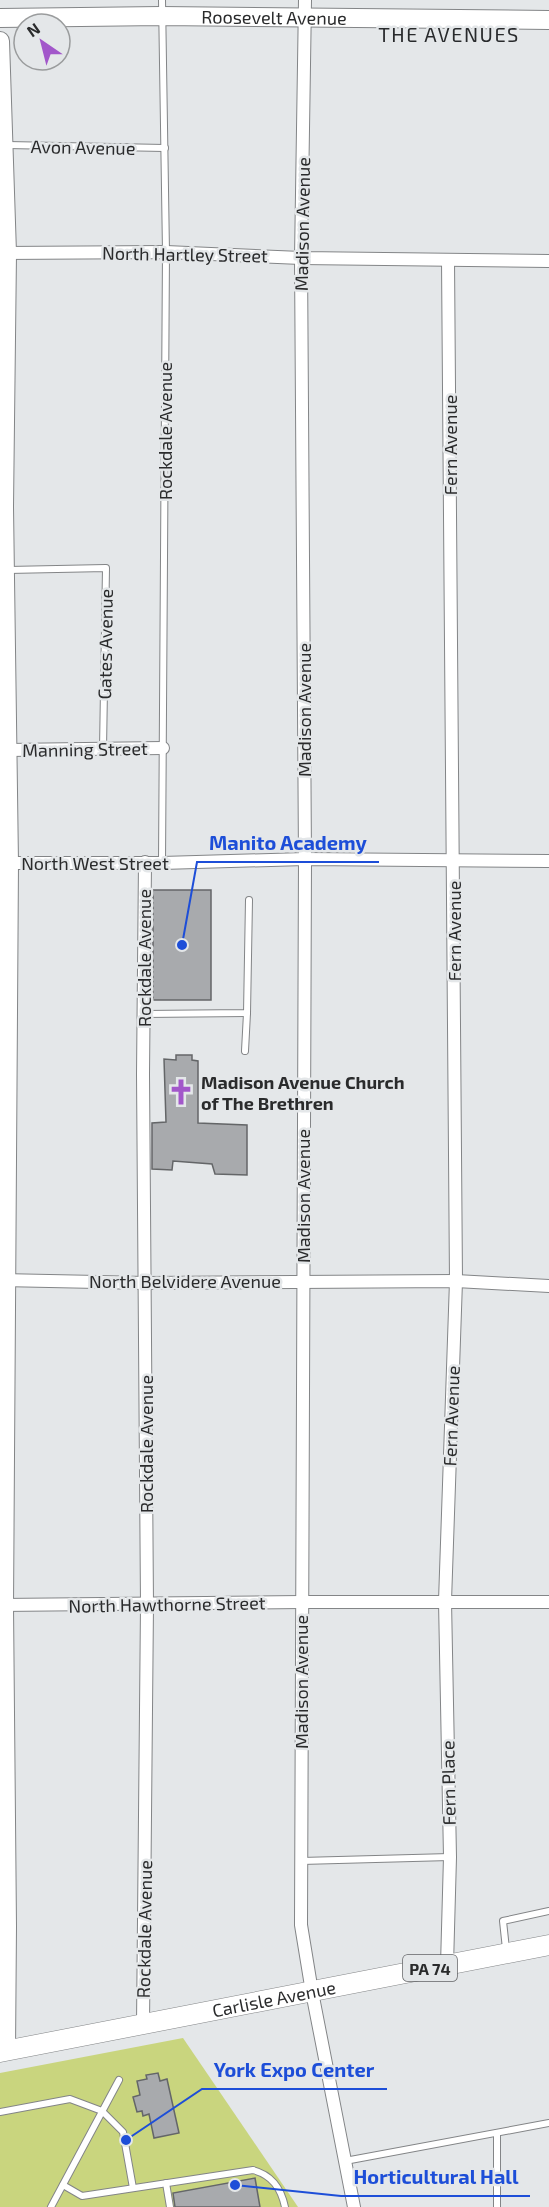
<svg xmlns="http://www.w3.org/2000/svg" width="549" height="2207" font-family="'Exo 2',sans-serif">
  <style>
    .green { fill: #c9d57e }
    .building { fill: #a8aaad; stroke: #646668; stroke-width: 1.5 }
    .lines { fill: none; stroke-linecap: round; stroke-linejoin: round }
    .lane-casing { stroke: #838587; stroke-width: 8 }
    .street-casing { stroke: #838587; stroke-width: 14 }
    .secondary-casing { stroke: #838587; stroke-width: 20 }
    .primary-casing { stroke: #838587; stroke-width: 21 }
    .lane { stroke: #fff; stroke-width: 6 }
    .street { stroke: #fff; stroke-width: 12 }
    .secondary { stroke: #fff; stroke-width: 18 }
    .primary { stroke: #fff; stroke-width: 20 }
    .labels { text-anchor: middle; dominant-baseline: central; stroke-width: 5; stroke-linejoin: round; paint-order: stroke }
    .shield { fill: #e4e7e9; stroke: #626365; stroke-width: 1.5 }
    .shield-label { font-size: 16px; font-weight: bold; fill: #2a2b2c }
    .street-label { font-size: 18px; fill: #2a2b2c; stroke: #e4e7e9 }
    .poi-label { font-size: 18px; font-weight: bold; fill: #2a2b2c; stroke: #e4e7e9; text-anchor: start }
    .neighbourhood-label { font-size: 20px; letter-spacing: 1.5px; fill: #282a2c; stroke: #e4e7e9 }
    .leader { fill: none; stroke: #1d4ed8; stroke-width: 2 }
    .callout-dot { fill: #1d4ed8; stroke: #e4e7e9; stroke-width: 2 }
    .callout-label { font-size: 20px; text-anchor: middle; font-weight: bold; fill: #1d4ed8; stroke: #e4e7e9; stroke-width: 5; stroke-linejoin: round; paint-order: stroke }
  </style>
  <rect width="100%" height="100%" fill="#e4e7e9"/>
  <!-- green -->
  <polygon class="green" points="183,2038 298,2207 0,2207 0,2073"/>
  <!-- building -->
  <g class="building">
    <rect x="153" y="890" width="58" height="110"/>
    <polygon points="176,1055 192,1055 192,1060 198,1061 198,1123 247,1125 247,1175 215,1174 212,1164 173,1161 172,1170 152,1169 152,1123 166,1122 164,1059 176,1060"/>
    <polygon points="158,2073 160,2081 167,2079 179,2133 154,2138 149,2114 143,2116 142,2111 137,2112 133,2097 140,2095 137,2081 147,2079 146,2075"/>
    <polygon points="255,2178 260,2207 175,2207 173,2193"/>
  </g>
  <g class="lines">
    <!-- lane casing -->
    <g class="lane-casing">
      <g id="lane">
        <polyline points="162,0 166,252 162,863"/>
        <polyline points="7,145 165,148"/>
        <polyline points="8,570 106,568 103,749"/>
        <polyline points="144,1014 247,1013 249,900"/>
        <polyline points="245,1051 247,1013"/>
        <polyline points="301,1861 450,1857"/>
        <polyline points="506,1949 503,1921 549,1911"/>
        <polyline points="0,2112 70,2099 102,2111 123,2132 133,2188"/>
        <polyline points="345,2161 549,2123"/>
        <polyline points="166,2183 170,2207"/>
        <path d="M 63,2185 L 82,2196 L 253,2170 C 272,2175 281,2188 285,2207"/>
        <polyline points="51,2207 119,2080"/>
        <polyline points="497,2207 497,2133"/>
      </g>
    </g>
    <!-- street casing -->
    <g class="street-casing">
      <g id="street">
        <polyline points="305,0 301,258 305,859 301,1925 312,1992 354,2207"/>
        <polyline points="1,253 166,252 301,258 549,261"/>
        <polyline points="7,750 163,748"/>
        <polyline points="1,863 162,863 305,859 549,861"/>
        <polyline points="1,1280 146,1283 456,1281 549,1286"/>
        <polyline points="0,1605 302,1602 549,1602"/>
        <polyline points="447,1965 450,1857 445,1601 456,1281 448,260"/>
        <polyline points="143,2025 147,1605 143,1074 145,862"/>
      </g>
    </g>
    <!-- secondary casing -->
    <g class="secondary-casing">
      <g id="secondary">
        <path id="s1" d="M 0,18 L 161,16 L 549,20"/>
        <polyline points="0,41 7,253 4,507 9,863 4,1606 7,1926 6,2051"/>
      </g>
    </g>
    <!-- primary casing -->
    <g class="primary-casing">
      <g id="primary">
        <path id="s2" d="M 0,2052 L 549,1945"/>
      </g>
    </g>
    <!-- lane -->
    <use href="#lane" class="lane"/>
    <!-- street -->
    <use href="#street" class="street"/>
    <!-- secondary -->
    <use href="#secondary" class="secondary"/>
    <!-- primary -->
    <use href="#primary" class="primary"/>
  </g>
  <!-- icons -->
  <defs>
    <g id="church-bare" transform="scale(2.07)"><path d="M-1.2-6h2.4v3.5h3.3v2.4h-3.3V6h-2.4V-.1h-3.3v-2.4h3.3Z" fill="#a257ca" stroke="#e4e7e9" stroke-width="2.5" paint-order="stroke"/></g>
  </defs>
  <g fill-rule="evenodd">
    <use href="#church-bare" x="181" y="1092"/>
  </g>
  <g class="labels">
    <!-- shield labels -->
    <rect class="shield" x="403" y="1955" width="54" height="26" rx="4.5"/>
    <g class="shield-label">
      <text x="430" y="1968">PA 74</text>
    </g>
    <!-- street labels -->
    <g class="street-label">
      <text stroke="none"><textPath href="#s1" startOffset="274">Roosevelt Avenue</textPath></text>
      <text transform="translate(83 147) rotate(1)">Avon Avenue</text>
      <text transform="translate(302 224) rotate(-89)">Madison Avenue</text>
      <text transform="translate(185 254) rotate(1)">North Hartley Street</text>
      <text transform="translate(165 431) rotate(-90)">Rockdale Avenue</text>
      <text transform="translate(450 445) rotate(-90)">Fern Avenue</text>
      <text transform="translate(105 644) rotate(-89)">Gates Avenue</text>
      <text transform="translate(304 710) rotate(-90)">Madison Avenue</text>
      <text transform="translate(85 749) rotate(-1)">Manning Street</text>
      <text x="95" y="863">North West Street</text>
      <text transform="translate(454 931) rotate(-90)">Fern Avenue</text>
      <text transform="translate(144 958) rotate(-90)">Rockdale Avenue</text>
      <text transform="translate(303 1196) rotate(-90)">Madison Avenue</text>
      <text x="185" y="1281">North Belvidere Avenue</text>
      <text transform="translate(451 1416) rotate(-88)">Fern Avenue</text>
      <text transform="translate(146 1444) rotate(-90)">Rockdale Avenue</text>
      <text transform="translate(167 1604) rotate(-1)">North Hawthorne Street</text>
      <text transform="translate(301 1682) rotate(-90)">Madison Avenue</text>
      <text transform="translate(448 1783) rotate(-91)">Fern Place</text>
      <text transform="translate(144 1929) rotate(-89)">Rockdale Avenue</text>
      <text stroke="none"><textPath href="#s2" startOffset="279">Carlisle Avenue</textPath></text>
    </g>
    <!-- poi labels -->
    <g class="poi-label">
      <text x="201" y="1082">Madison Avenue Church<tspan x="201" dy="21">of The Brethren</tspan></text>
    </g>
    <!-- neighbourhood labels -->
    <g class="neighbourhood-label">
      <text x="449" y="34">THE AVENUES</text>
    </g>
  </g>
  <!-- callouts -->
  <path class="leader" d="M182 945L197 862H379M126 2140L202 2089H387M235 2185L341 2196H530"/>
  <g class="callout-dot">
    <circle cx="182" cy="945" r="6"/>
    <circle cx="126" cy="2140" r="6"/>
    <circle cx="235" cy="2185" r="6"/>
  </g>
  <g class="callout-label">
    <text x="288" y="850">Manito Academy</text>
    <text x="294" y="2077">York Expo Center</text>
    <text x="436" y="2184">Horticultural Hall</text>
  </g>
  <!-- north arrow -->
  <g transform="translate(42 42) rotate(325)"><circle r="28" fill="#e4e7e9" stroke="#9a9c9d" stroke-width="1.5"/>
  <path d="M0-4.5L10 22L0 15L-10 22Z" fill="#a257ca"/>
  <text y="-9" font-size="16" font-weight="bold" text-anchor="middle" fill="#2a2b2c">N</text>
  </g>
</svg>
